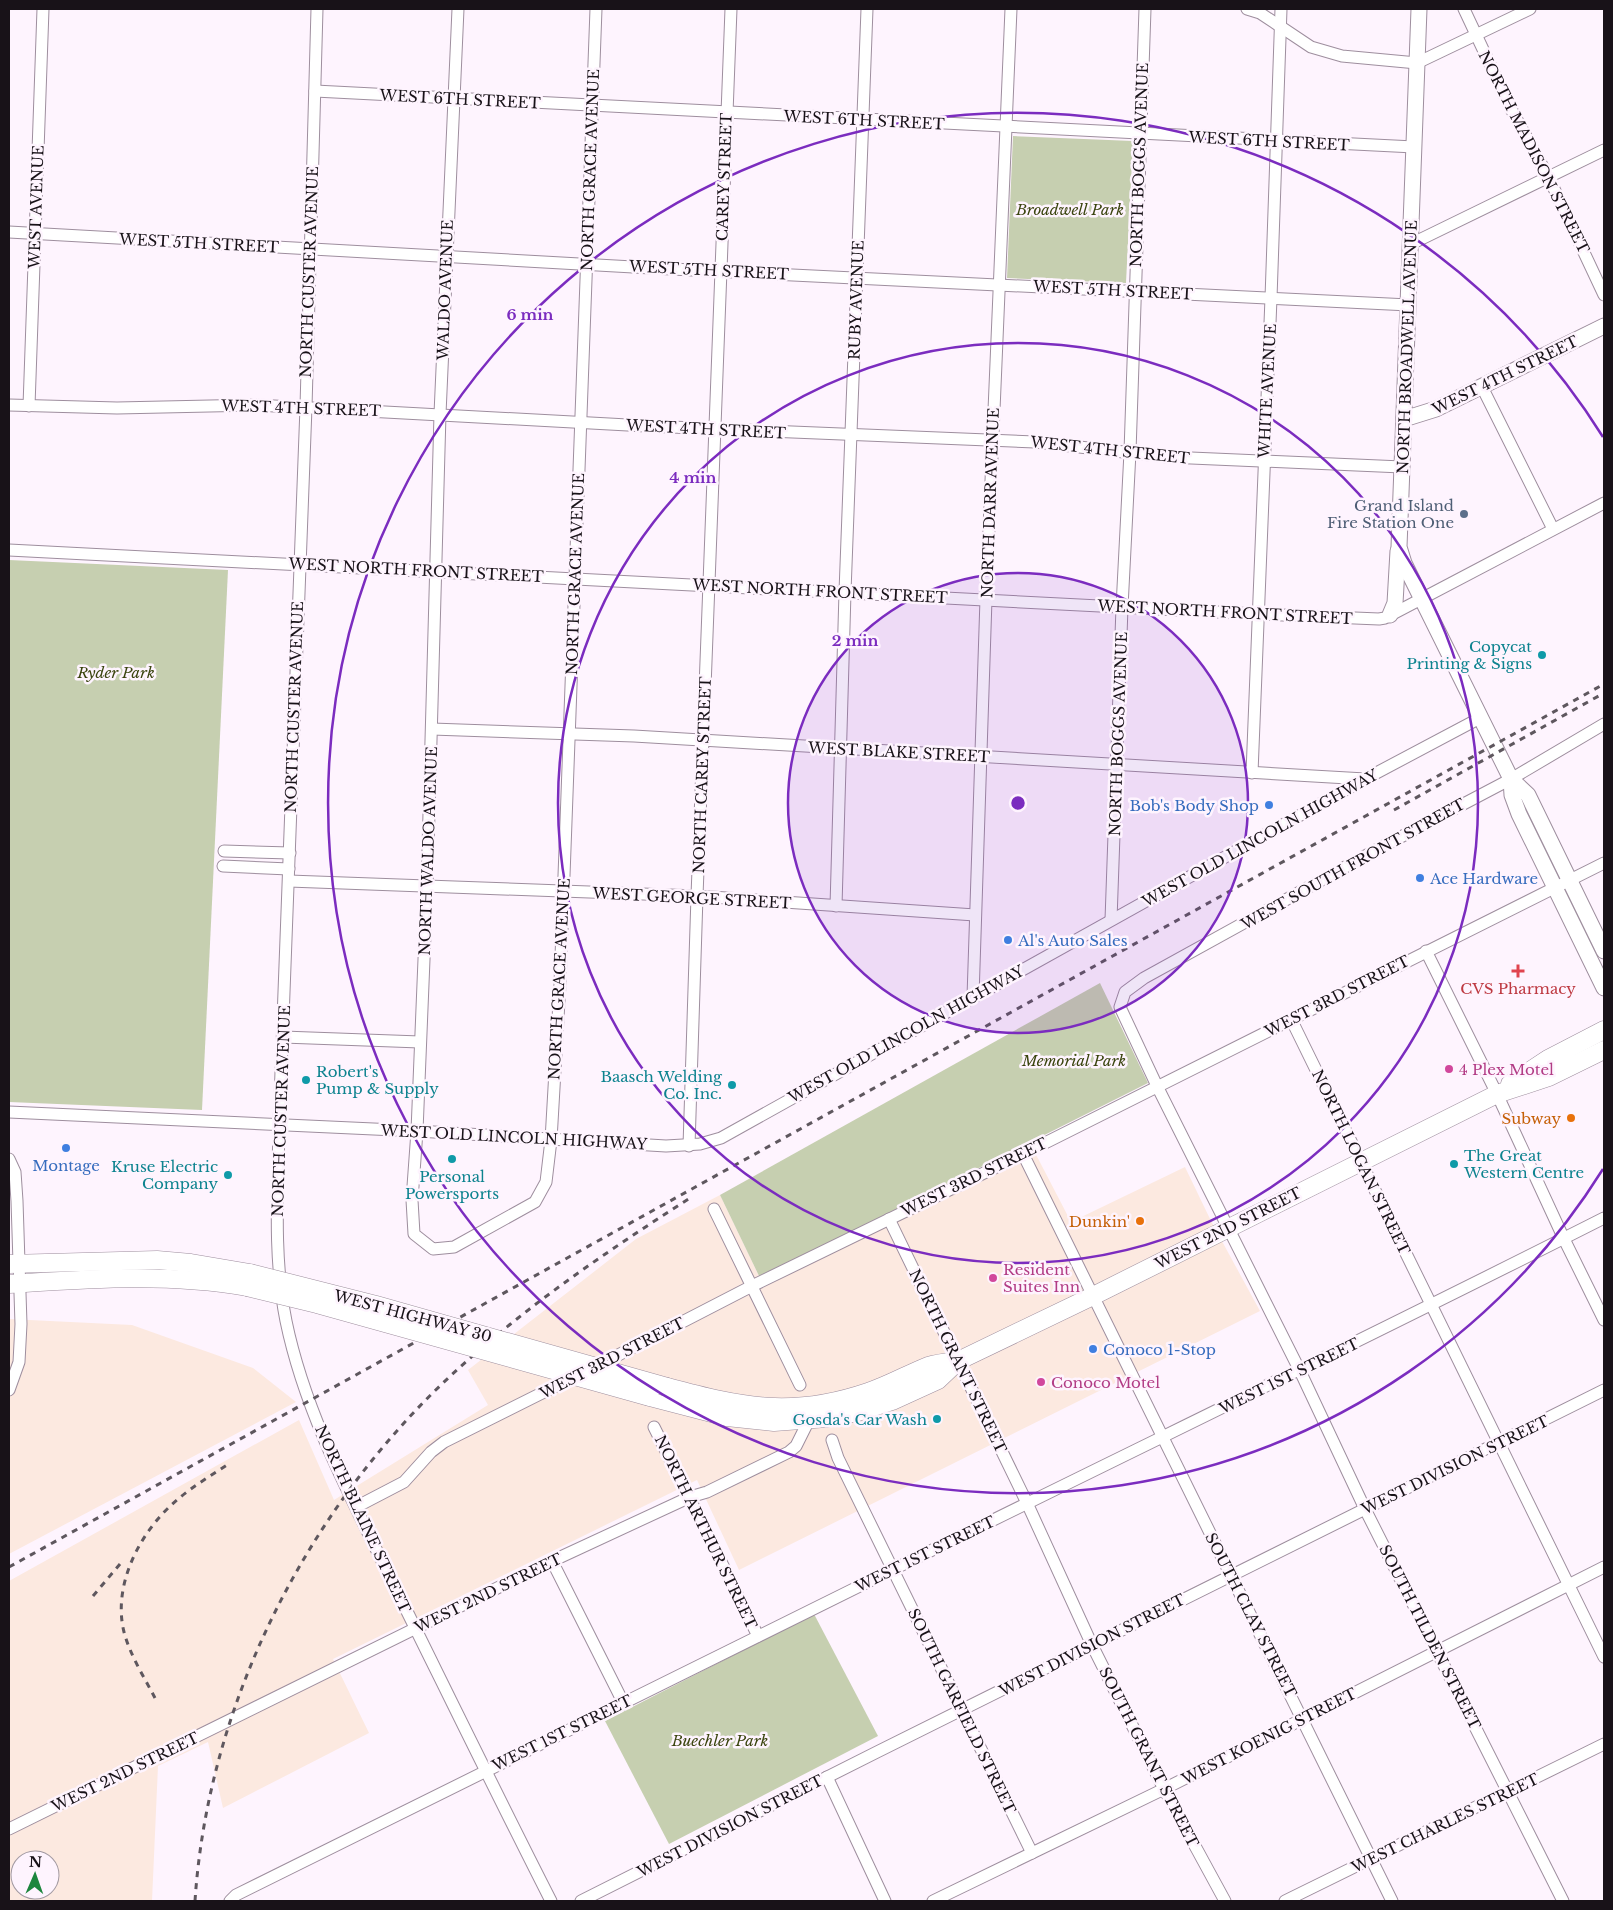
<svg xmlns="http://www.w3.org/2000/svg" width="1613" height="1910" font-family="'Libre Baskerville',serif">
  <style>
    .industrial { fill: #fce9e0; fill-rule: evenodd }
    .green { fill: #c6cfb0 }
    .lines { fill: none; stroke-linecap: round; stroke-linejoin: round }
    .minor-casing { stroke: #9e8e9e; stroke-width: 13 }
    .major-casing { stroke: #9e8e9e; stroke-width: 17 }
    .highway-casing { stroke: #9e8e9e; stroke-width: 19 }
    .minor { stroke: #fff; stroke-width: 11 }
    .major { stroke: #fff; stroke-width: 15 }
    .highway { stroke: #fff; stroke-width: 18 }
    .rail { stroke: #5e575e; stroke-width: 3; stroke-dasharray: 6 6; stroke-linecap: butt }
    .highway-bridge-casing { stroke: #9e8e9e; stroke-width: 19; stroke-linecap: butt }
    .highway-bridge { stroke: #fff; stroke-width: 18 }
    .ring { fill: none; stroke: #7b2cbf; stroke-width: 2.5 }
    .service-dot { fill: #5c6f8a; stroke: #fef4fe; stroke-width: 2 }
    .culture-dot { fill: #0f9aa8; stroke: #fef4fe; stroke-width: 2 }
    .shop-dot { fill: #3f7fe0; stroke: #fef4fe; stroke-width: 2 }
    .health-dot { fill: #e0444e; stroke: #fef4fe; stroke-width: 2 }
    .hotel-dot { fill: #d1479c; stroke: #fef4fe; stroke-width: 2 }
    .food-dot { fill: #e8710a; stroke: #fef4fe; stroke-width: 2 }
    .labels { text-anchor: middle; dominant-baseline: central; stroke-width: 5; stroke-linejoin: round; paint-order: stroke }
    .street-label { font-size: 15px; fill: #181218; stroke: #fef4fe }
    .park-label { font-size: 15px; font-style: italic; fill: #3a440e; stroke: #fef4fe }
    .service-label { font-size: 15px; fill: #4e5e75; stroke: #fef4fe; text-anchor: end }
    .culture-label { font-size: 15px; fill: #0d838f; stroke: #fef4fe; text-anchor: end }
    .shop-label { font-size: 15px; fill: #366cbe; stroke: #fef4fe; text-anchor: start }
    .health-label { font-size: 15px; fill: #be3a42; stroke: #fef4fe }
    .hotel-label { font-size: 15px; fill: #b23c85; stroke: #fef4fe; text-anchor: start }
    .food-label { font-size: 15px; fill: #c56008; stroke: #fef4fe; text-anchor: end }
    .centre { fill: #7b2cbf; stroke: #fef4fe; stroke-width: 2.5 }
    .ring-label { font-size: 15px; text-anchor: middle; font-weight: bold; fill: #7b2cbf; stroke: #fef4fe; stroke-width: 5; stroke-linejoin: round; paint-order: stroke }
  </style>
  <rect width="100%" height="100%" fill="#fef4fe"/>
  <!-- industrial -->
  <g class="industrial">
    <path d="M 1030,1143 L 1071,1222 L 1185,1167 L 1211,1221 L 1260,1311 L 739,1570 L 697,1480 L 333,1659 L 369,1733 L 223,1808 L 208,1742 L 158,1766 L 152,1901 L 9,1901 L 9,1581 L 299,1420 L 334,1500 L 488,1405 L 468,1370 L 636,1239 L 720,1195 L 760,1278 ZM 20,1860 L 50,1860 L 50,1890 L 20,1890 Z"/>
    <polygon points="9,1319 132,1325 253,1368 296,1402 9,1554"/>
  </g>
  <!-- green -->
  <g class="green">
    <polygon points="1013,136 1133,141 1126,283 1007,278"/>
    <polygon points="9,560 228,570 202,1110 9,1102"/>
    <polygon points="1100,983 1148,1083 760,1278 720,1195"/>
    <polygon points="814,1614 878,1736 669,1844 605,1721"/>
  </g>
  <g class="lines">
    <!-- minor casing -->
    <g class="minor-casing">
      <g id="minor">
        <path d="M 317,9 L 306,407 L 279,1125 C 278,1190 273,1256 286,1321 C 305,1413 351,1498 392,1581 C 445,1688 497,1795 551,1901"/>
        <polyline points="458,9 440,414 427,886 417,1131 412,1200 414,1234 433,1249 454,1247 535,1202 546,1182 551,1140 560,984 596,9"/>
        <polyline points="1247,9 1260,13 1311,47 1342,56 1417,63 1530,9"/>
        <polyline points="1464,9 1511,109 1549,178 1604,295"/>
        <polyline points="315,91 1414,147"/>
        <polyline points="9,232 651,268 1409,305"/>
        <polyline points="1411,244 1604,150"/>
        <polyline points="1482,387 1553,529"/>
        <polyline points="9,405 117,408 256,405 646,426 1035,442 1168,457 1402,467"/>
        <polyline points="29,406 43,9"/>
        <polyline points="9,550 1257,614 1379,619 1385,618 1604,503"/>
        <polyline points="432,729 634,736 1365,779"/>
        <polyline points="1252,773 1271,298 1281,9"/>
        <polyline points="224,851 290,853"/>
        <polyline points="223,866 289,869"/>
        <polyline points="289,881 697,896 975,915"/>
        <polyline points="836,906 845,592 867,9"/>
        <polyline points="1111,920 1122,607 1130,452 1145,9"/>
        <polyline points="1426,951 1497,1094 1564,1239 1604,1320"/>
        <polyline points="973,997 986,599 1011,9"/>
        <polyline points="1291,1019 1604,1657"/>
        <polyline points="283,1037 420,1042"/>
        <polyline points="9,1112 417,1131 666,1146 700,1144 721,1138 1365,779 1480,718"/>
        <polyline points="689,1146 697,896 731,9"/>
        <path d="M 1023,1154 C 1145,1403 1269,1652 1392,1901"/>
        <polyline points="9,1159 15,1172 17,1201 21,1324 19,1362 9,1390"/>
        <polyline points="714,1209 800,1385"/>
        <polyline points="889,1219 1027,1503 1092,1645 1164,1789 1225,1901"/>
        <polyline points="595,1367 752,1286 1023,1154 1604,863"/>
        <polyline points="654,1427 758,1636"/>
        <polyline points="832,1440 838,1458 1032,1853"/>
        <polyline points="356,1507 404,1482 431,1452 444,1442 578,1375"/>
        <polyline points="552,1561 624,1704"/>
        <polyline points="827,1777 885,1901"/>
        <polyline points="9,1829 552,1561 690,1497 707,1492 789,1452 796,1446 809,1420"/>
        <path d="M 230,1901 L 236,1895 C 456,1787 676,1676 896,1568 C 1132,1451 1369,1337 1604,1218"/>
        <polyline points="581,1901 877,1752 1604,1390"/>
        <polyline points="933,1901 1164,1789 1604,1567"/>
        <polyline points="1285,1901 1604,1744"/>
        <polyline points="1563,1901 1365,1509 1300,1371 1157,1086 1120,1007 1125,992 1144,978 1376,850 1511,779 1604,724"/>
      </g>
    </g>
    <!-- major casing -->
    <g class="major-casing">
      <g id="major">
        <polyline points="1419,9 1399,547 1404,563 1511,779 1512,795 1519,814 1604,988"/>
        <polyline points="1404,419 1436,409 1604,326"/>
        <polyline points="1390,615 1395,603 1398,551"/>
        <polyline points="1511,779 1528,795 1604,951"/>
      </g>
    </g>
    <!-- highway casing -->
    <g class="highway-casing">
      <g id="highway">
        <polyline points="1510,1084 1548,1059 1604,1030"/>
        <polyline points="9,1264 157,1260 191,1263 250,1273"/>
        <path d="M 9,1284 C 89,1279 168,1273 247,1287"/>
        <path d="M 667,1387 C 742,1407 792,1418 868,1392 C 889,1385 908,1374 928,1366 C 937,1363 948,1362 958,1361"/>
        <polyline points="650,1397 727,1417 774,1422 827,1418 858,1412 892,1401 938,1380 958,1361 1093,1296 1497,1094 1549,1077 1604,1050"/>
      </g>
    </g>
    <!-- minor -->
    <use href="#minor" class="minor"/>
    <!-- major -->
    <use href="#major" class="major"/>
    <!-- highway -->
    <use href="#highway" class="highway"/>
    <!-- rail -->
    <g class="rail">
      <polyline points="1394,810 1604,693"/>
      <polyline points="9,1567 1604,684"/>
      <polyline points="93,1596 120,1564"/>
      <path d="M 155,1698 C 144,1677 130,1655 124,1632 C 112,1584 141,1530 177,1500 C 192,1487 210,1476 227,1465"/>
      <path d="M 195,1901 C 208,1701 310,1503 458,1369 C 529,1304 609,1250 690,1198"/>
    </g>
    <!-- highway-bridge casing -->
    <g class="highway-bridge-casing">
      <g id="highway-bridge">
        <polyline points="250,1273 376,1305 667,1387"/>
        <polyline points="247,1287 317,1304 650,1397"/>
      </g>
    </g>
    <!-- highway-bridge -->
    <use href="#highway-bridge" class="highway-bridge"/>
  </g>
  <!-- distance rings -->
  <circle cx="1018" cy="803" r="230" fill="#7b2cbf" fill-opacity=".12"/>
  <g class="ring">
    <circle cx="1018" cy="803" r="230"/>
    <circle cx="1018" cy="803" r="460"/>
    <path d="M1603 1169A690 690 0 1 1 1603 437"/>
  </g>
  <!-- markers -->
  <circle class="service-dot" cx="1464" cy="514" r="5"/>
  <g class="culture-dot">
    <circle cx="1542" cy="655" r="5"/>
    <circle cx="306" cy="1080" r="5"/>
    <circle cx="732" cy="1085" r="5"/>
    <circle cx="452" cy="1159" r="5"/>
    <circle cx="1454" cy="1164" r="5"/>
    <circle cx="228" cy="1175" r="5"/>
    <circle cx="937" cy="1419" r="5"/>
  </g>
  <g class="shop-dot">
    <circle cx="1269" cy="805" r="5"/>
    <circle cx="1420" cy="878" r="5"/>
    <circle cx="1008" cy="940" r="5"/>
    <circle cx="66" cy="1148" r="5"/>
    <circle cx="1093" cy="1349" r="5"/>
  </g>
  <path class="health-dot" d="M1515.5 963.5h5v5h5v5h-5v5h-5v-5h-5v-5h5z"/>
  <g class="hotel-dot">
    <circle cx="1449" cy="1069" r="5"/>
    <circle cx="993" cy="1278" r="5"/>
    <circle cx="1041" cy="1382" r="5"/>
  </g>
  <g class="food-dot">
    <circle cx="1571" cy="1118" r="5"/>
    <circle cx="1140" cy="1221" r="5"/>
  </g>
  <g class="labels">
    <!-- street labels -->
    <g class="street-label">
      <text transform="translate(460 99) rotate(3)">WEST 6TH STREET</text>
      <text transform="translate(864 120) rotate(3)">WEST 6TH STREET</text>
      <text transform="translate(1269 141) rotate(3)">WEST 6TH STREET</text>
      <text transform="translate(1534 152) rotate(63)">NORTH MADISON STREET</text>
      <text transform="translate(1139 165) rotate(-88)">NORTH BOGGS AVENUE</text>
      <text transform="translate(590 170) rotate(-88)">NORTH GRACE AVENUE</text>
      <text transform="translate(724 177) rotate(-88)">CAREY STREET</text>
      <text transform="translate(36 207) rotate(-88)">WEST AVENUE</text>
      <text transform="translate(199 243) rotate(3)">WEST 5TH STREET</text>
      <text transform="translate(709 270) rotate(3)">WEST 5TH STREET</text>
      <text transform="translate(309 272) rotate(-88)">NORTH CUSTER AVENUE</text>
      <text transform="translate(445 290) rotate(-88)">WALDO AVENUE</text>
      <text transform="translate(1113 290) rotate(3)">WEST 5TH STREET</text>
      <text transform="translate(856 300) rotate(-88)">RUBY AVENUE</text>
      <text transform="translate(1407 347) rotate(-88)">NORTH BROADWELL AVENUE</text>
      <text transform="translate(1505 375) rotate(-26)">WEST 4TH STREET</text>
      <text transform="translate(1267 391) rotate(-87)">WHITE AVENUE</text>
      <text transform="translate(301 408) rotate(2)">WEST 4TH STREET</text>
      <text transform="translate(706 429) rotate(3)">WEST 4TH STREET</text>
      <text transform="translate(1110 450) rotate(6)">WEST 4TH STREET</text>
      <text transform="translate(990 503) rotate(-88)">NORTH DARR AVENUE</text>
      <text transform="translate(416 570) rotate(3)">WEST NORTH FRONT STREET</text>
      <text transform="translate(575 574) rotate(-88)">NORTH GRACE AVENUE</text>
      <text transform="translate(820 591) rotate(3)">WEST NORTH FRONT STREET</text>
      <text transform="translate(1225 612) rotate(3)">WEST NORTH FRONT STREET</text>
      <text transform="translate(294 707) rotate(-88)">NORTH CUSTER AVENUE</text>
      <text transform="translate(1118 734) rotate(-88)">NORTH BOGGS AVENUE</text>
      <text transform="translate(899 752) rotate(3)">WEST BLAKE STREET</text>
      <text transform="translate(702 775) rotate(-88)">NORTH CAREY STREET</text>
      <text transform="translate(1260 838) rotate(-29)">WEST OLD LINCOLN HIGHWAY</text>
      <text transform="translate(428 851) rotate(-88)">NORTH WALDO AVENUE</text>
      <text transform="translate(1353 864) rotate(-29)">WEST SOUTH FRONT STREET</text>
      <text transform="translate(692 898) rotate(3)">WEST GEORGE STREET</text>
      <text transform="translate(559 979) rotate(-87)">NORTH GRACE AVENUE</text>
      <text transform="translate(1337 996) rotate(-27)">WEST 3RD STREET</text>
      <text transform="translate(906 1034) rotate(-29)">WEST OLD LINCOLN HIGHWAY</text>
      <text transform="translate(281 1111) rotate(-88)">NORTH CUSTER AVENUE</text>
      <text transform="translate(514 1137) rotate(3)">WEST OLD LINCOLN HIGHWAY</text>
      <text transform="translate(1361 1162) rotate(64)">NORTH LOGAN STREET</text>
      <text transform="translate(974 1177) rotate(-26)">WEST 3RD STREET</text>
      <text transform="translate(1228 1228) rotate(-27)">WEST 2ND STREET</text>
      <text transform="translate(413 1316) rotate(15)">WEST HIGHWAY 30</text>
      <text transform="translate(612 1358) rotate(-27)">WEST 3RD STREET</text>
      <text transform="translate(958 1361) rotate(64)">NORTH GRANT STREET</text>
      <text transform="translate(1289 1376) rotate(-26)">WEST 1ST STREET</text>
      <text transform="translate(1455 1465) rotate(-26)">WEST DIVISION STREET</text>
      <text transform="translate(363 1519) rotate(65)">NORTH BLAINE STREET</text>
      <text transform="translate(706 1532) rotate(64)">NORTH ARTHUR STREET</text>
      <text transform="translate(925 1554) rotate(-26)">WEST 1ST STREET</text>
      <text transform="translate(488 1593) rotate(-26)">WEST 2ND STREET</text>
      <text transform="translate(1251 1615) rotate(63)">SOUTH CLAY STREET</text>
      <text transform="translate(1430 1637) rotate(63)">SOUTH TILDEN STREET</text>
      <text transform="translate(1092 1645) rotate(-27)">WEST DIVISION STREET</text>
      <text transform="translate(962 1711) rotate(64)">SOUTH GARFIELD STREET</text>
      <text transform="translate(562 1733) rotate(-26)">WEST 1ST STREET</text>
      <text transform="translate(1269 1736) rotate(-27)">WEST KOENIG STREET</text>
      <text transform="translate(1149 1757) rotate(63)">SOUTH GRANT STREET</text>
      <text transform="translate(125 1772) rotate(-26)">WEST 2ND STREET</text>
      <text transform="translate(1445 1823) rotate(-26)">WEST CHARLES STREET</text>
      <text transform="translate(730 1826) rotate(-27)">WEST DIVISION STREET</text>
    </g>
    <!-- park labels -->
    <g class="park-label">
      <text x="1070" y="209">Broadwell Park</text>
      <text x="116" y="672">Ryder Park</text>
      <text x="1074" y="1060">Memorial Park</text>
      <text x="720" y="1740">Buechler Park</text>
    </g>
    <!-- service labels -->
    <g class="service-label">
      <text x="1454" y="505">Grand Island<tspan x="1454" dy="17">Fire Station One</tspan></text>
    </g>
    <!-- culture labels -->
    <g class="culture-label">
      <text x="1532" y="646">Copycat<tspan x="1532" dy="17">Printing &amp; Signs</tspan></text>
      <text x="316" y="1071" text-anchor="start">Robert's<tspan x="316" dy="17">Pump &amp; Supply</tspan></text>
      <text x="722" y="1076">Baasch Welding<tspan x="722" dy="17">Co. Inc.</tspan></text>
      <text x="1464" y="1155" text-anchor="start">The Great<tspan x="1464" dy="17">Western Centre</tspan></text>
      <text x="218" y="1166">Kruse Electric<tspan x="218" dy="17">Company</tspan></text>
      <text x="452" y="1176" text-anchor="middle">Personal<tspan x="452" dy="17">Powersports</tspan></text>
      <text x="927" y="1419">Gosda's Car Wash</text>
    </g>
    <!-- shop labels -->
    <g class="shop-label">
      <text x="1259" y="805" text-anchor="end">Bob's Body Shop</text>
      <text x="1430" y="878">Ace Hardware</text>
      <text x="1018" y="940">Al's Auto Sales</text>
      <text x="66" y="1165" text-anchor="middle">Montage</text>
      <text x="1103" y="1349">Conoco 1-Stop</text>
    </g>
    <!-- health labels -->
    <g class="health-label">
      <text x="1518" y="988">CVS Pharmacy</text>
    </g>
    <!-- hotel labels -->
    <g class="hotel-label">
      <text x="1459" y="1069">4 Plex Motel</text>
      <text x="1003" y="1269">Resident<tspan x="1003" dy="17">Suites Inn</tspan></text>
      <text x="1051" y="1382">Conoco Motel</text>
    </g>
    <!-- food labels -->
    <g class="food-label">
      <text x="1561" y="1118">Subway</text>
      <text x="1130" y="1221">Dunkin'</text>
    </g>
  </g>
  <circle cx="1018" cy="803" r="8" class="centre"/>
  <g class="ring-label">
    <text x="530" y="320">6 min</text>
    <text x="693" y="483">4 min</text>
    <text x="855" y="646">2 min</text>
  </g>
  <!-- border -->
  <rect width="1613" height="1910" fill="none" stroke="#181218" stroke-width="20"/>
  <!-- north arrow -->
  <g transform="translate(35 1875) rotate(2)"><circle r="24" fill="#fef4fe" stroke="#a29aa2"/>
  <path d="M0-4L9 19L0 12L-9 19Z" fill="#1c863d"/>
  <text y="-8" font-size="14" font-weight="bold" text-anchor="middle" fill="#181218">N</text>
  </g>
</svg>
